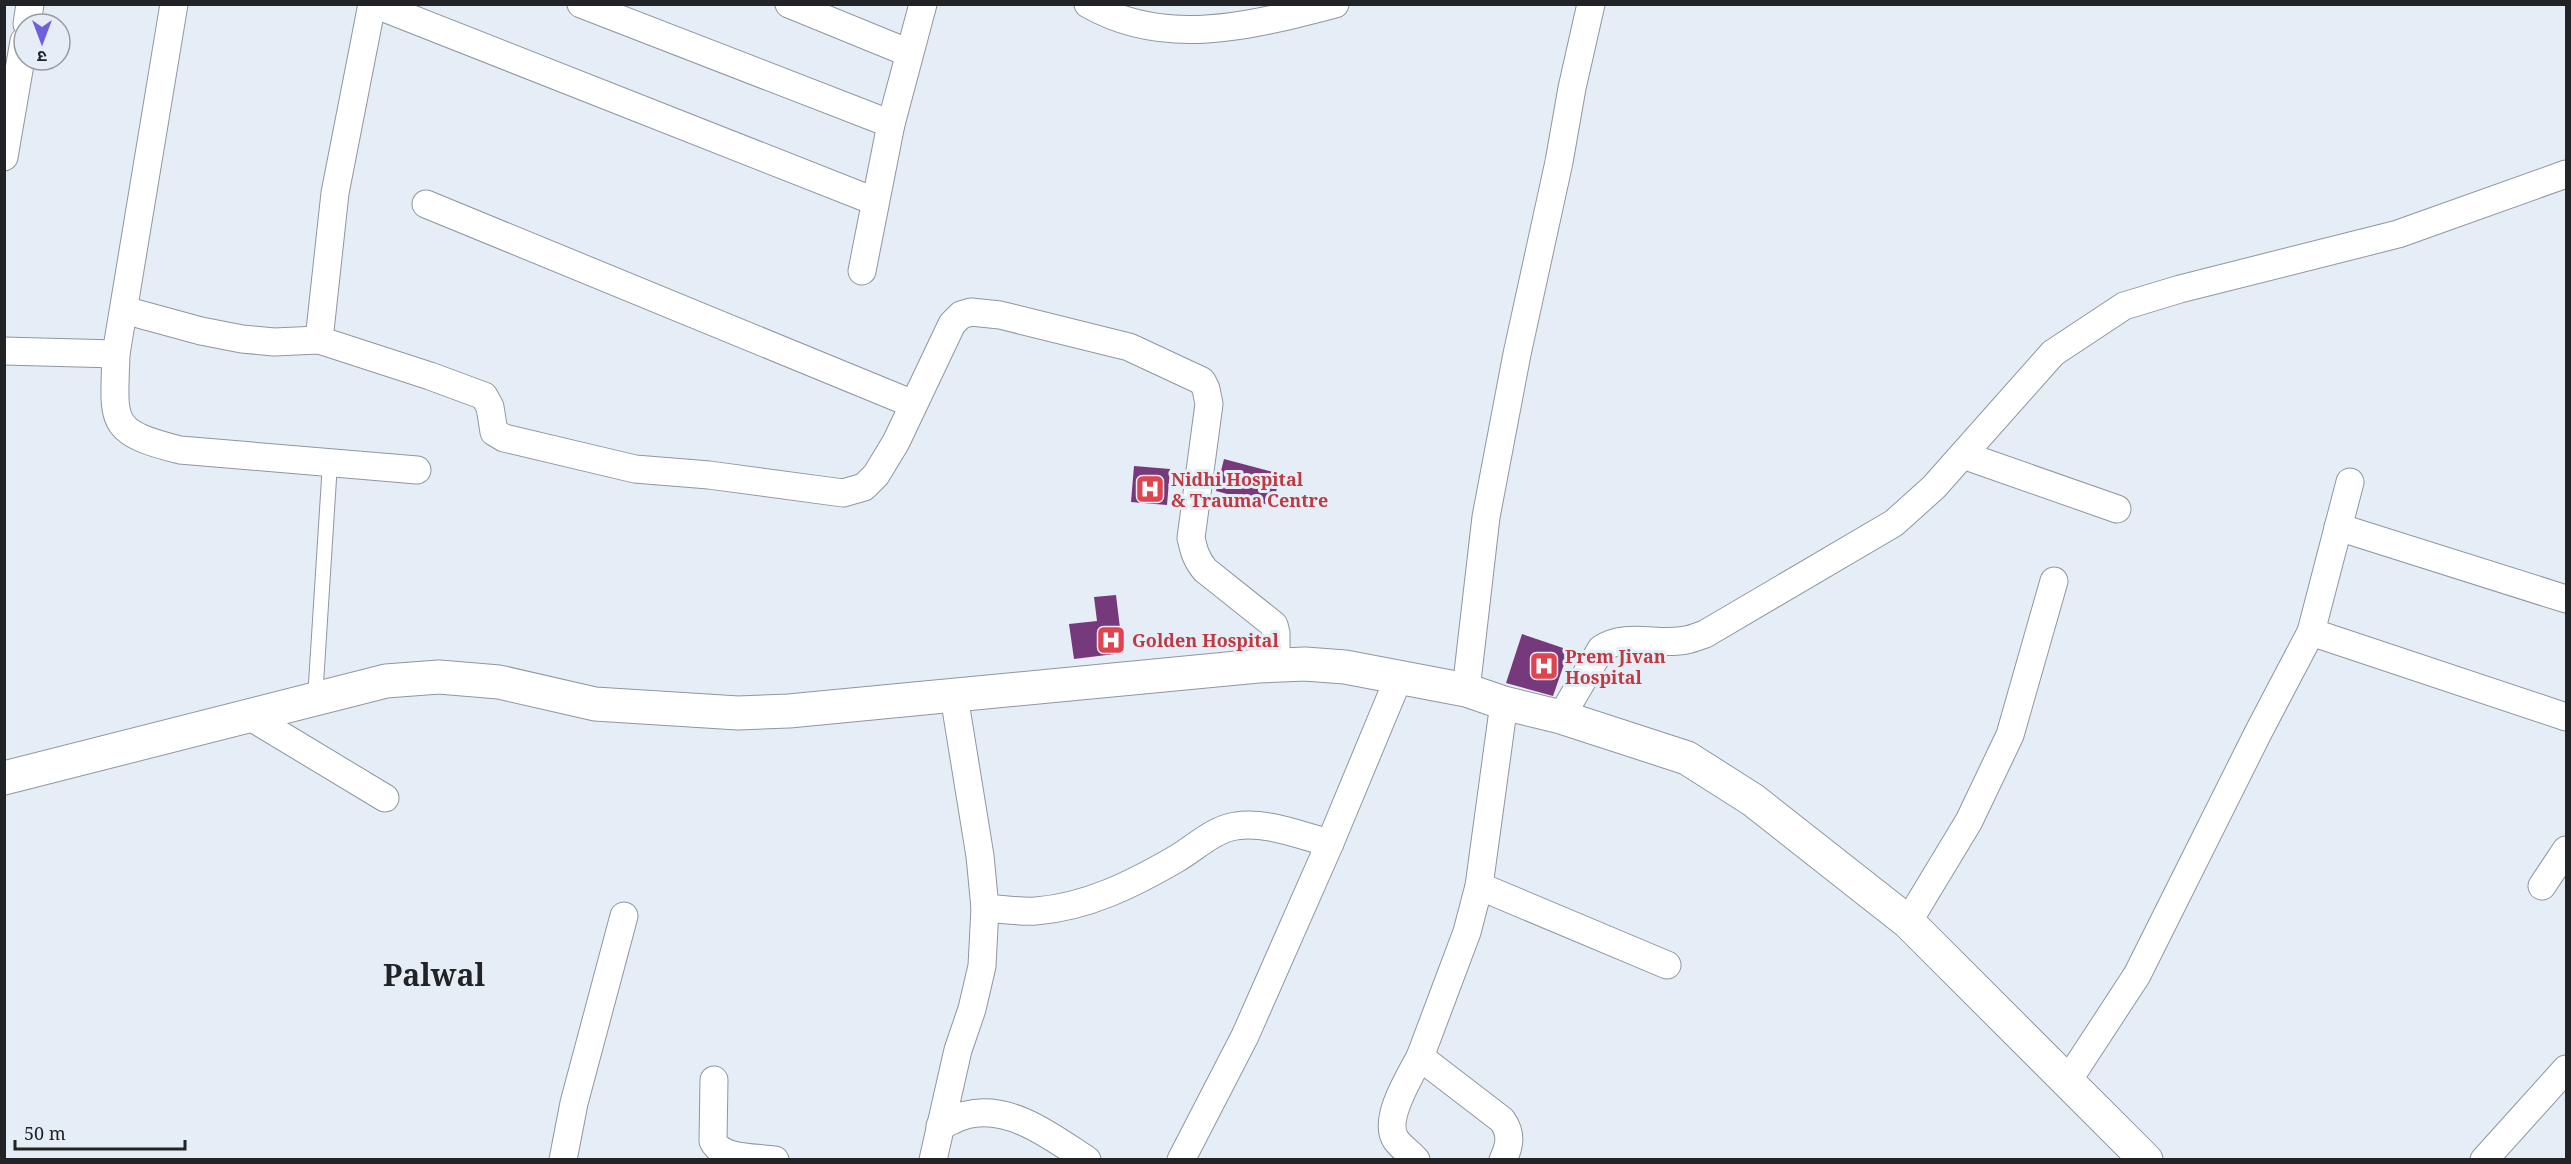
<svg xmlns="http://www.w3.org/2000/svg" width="2571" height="1164" font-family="'Noto Serif','Noto Sans Devanagari',serif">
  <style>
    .building { fill: #763a7c }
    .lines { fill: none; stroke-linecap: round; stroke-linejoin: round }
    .service-casing { stroke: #8f969f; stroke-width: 16 }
    .minor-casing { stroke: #8f969f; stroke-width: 29 }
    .secondary-casing { stroke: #8f969f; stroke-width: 35 }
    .service { stroke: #fff; stroke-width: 14 }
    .minor { stroke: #fff; stroke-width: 27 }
    .secondary { stroke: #fff; stroke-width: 33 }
    .labels { text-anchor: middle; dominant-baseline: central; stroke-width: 6; stroke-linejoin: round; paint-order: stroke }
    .health-label { font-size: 18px; font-weight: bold; fill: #be3a42; stroke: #e5edf6; text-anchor: start }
    .town-label { font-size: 30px; font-weight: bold; fill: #212327; stroke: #e5edf6 }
  </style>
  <rect width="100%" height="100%" fill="#e5edf6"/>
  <!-- building -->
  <g class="building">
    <polygon points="1224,459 1281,474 1272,506 1216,491"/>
    <polygon points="1134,466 1170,469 1167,505 1131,502"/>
    <polygon points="1116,595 1123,653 1074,659 1069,624 1097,621 1094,597"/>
    <polygon points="1522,634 1569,650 1553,696 1506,683"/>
  </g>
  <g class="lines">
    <!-- service casing -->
    <g class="service-casing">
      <polyline id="service" points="315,699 330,463"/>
    </g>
    <!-- minor casing -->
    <g class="minor-casing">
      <g id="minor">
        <path d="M 174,4 L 116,354 C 114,422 107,432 180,450 L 417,470"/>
        <polyline points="374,4 874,201"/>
        <polyline points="581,4 891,124"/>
        <polyline points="789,4 909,53"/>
        <path d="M 1088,4 C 1166,49 1253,25 1335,4"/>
        <polyline points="27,24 30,4"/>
        <polyline points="4,157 24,41"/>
        <polyline points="426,204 913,404"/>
        <polyline points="862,271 891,124 923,4"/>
        <path d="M 124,310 L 201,331 L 242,339 L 274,342 L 319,340 L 430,376 L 484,396 L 490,407 L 494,432 L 504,438 L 635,469 L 709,475 L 843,493 L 864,487 L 876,475 L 896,442 L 952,324 L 961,315 L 971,312 L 1000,315 L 1129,347 L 1202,381 L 1206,389 L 1209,404 L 1191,538 C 1194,551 1196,559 1205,570 L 1274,625 L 1276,633 L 1276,665"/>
        <polyline points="319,340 335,193 372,4"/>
        <polyline points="4,351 116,354"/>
        <polyline points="1963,455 2117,509"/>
        <polyline points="2338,527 2566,599"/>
        <polyline points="2311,632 2566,717"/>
        <polyline points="1466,690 1486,517 1517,354 1559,162 1572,88 1591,4"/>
        <polyline points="249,716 385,798"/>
        <path d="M 1561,717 L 1601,649 C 1626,632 1659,646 1686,640 C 1692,639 1699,636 1705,634 L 1894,523 L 1934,487 L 2053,353 L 2124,306 L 2180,289 L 2398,234 L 2566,174"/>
        <polyline points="1479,886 1667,965"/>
        <polyline points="2542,886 2566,850"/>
        <path d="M 985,908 C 1002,909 1019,912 1036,911 C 1087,907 1133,884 1176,859 C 1195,848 1214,829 1236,826 C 1266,821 1301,836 1330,843"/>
        <polyline points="1908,922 1969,821 2010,735 2054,581"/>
        <path d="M 714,1080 L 713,1141 C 722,1160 756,1157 775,1160"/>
        <polyline points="2067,1082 2137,975 2259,731 2311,632 2350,482"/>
        <path d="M 940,1126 C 948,1123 957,1117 966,1115 C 1010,1104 1052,1137 1087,1160"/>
        <polyline points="563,1160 574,1103 624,916"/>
        <polyline points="933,1160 958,1050 972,1009 982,966 985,908 980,856 954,696"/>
        <polyline points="1181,1160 1245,1036 1330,843 1399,677"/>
        <path d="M 1416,1160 C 1410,1153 1401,1147 1396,1140 C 1382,1120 1410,1076 1420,1057"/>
        <path d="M 1503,1160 C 1510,1145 1512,1134 1502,1120 L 1420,1057 L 1467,932 L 1479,886 L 1504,703"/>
        <polyline points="2484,1160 2566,1069"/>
      </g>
    </g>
    <!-- secondary casing -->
    <g class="secondary-casing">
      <polyline id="secondary" points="4,778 386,681 439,677 499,682 595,704 738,713 789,711 1258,666 1305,664 1345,667 1466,690 1504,703 1561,717 1687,758 1753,800 1908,922 2146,1160"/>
    </g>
    <!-- service -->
    <use href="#service" class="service"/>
    <!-- minor -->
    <use href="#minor" class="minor"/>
    <!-- secondary -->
    <use href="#secondary" class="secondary"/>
  </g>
  <!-- icons -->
  <defs>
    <g id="hospital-square" transform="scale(1.5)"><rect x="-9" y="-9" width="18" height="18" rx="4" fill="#e0444e" stroke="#e5edf6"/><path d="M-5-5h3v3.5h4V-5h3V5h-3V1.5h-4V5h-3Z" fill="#fff"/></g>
  </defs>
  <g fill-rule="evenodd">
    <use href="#hospital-square" x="1150" y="489"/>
    <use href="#hospital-square" x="1111" y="640"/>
    <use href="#hospital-square" x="1544" y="666"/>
  </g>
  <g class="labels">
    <!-- health labels -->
    <g class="health-label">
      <text x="1171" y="479">Nidhi Hospital<tspan x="1171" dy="21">&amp; Trauma Centre</tspan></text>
      <text x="1132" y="640">Golden Hospital</text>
      <text x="1565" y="656">Prem Jivan<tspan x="1565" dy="21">Hospital</tspan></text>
    </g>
    <!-- town labels -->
    <g class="town-label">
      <text x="434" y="974">Palwal</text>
    </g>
  </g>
  <!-- border -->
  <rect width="2571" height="1164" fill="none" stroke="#212327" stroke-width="12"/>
  <!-- north arrow -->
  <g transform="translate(42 42) rotate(180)"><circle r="28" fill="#e5edf6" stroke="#979ca3" stroke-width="1.5"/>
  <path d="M0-4.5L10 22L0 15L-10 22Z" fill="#6c61db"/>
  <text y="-9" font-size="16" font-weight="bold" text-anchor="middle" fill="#212327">उ</text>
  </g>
  <!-- scale -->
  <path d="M15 1140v9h170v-9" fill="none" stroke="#212327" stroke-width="3"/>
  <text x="24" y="1140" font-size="18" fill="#212327" stroke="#e5edf6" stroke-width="4.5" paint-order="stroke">50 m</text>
</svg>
